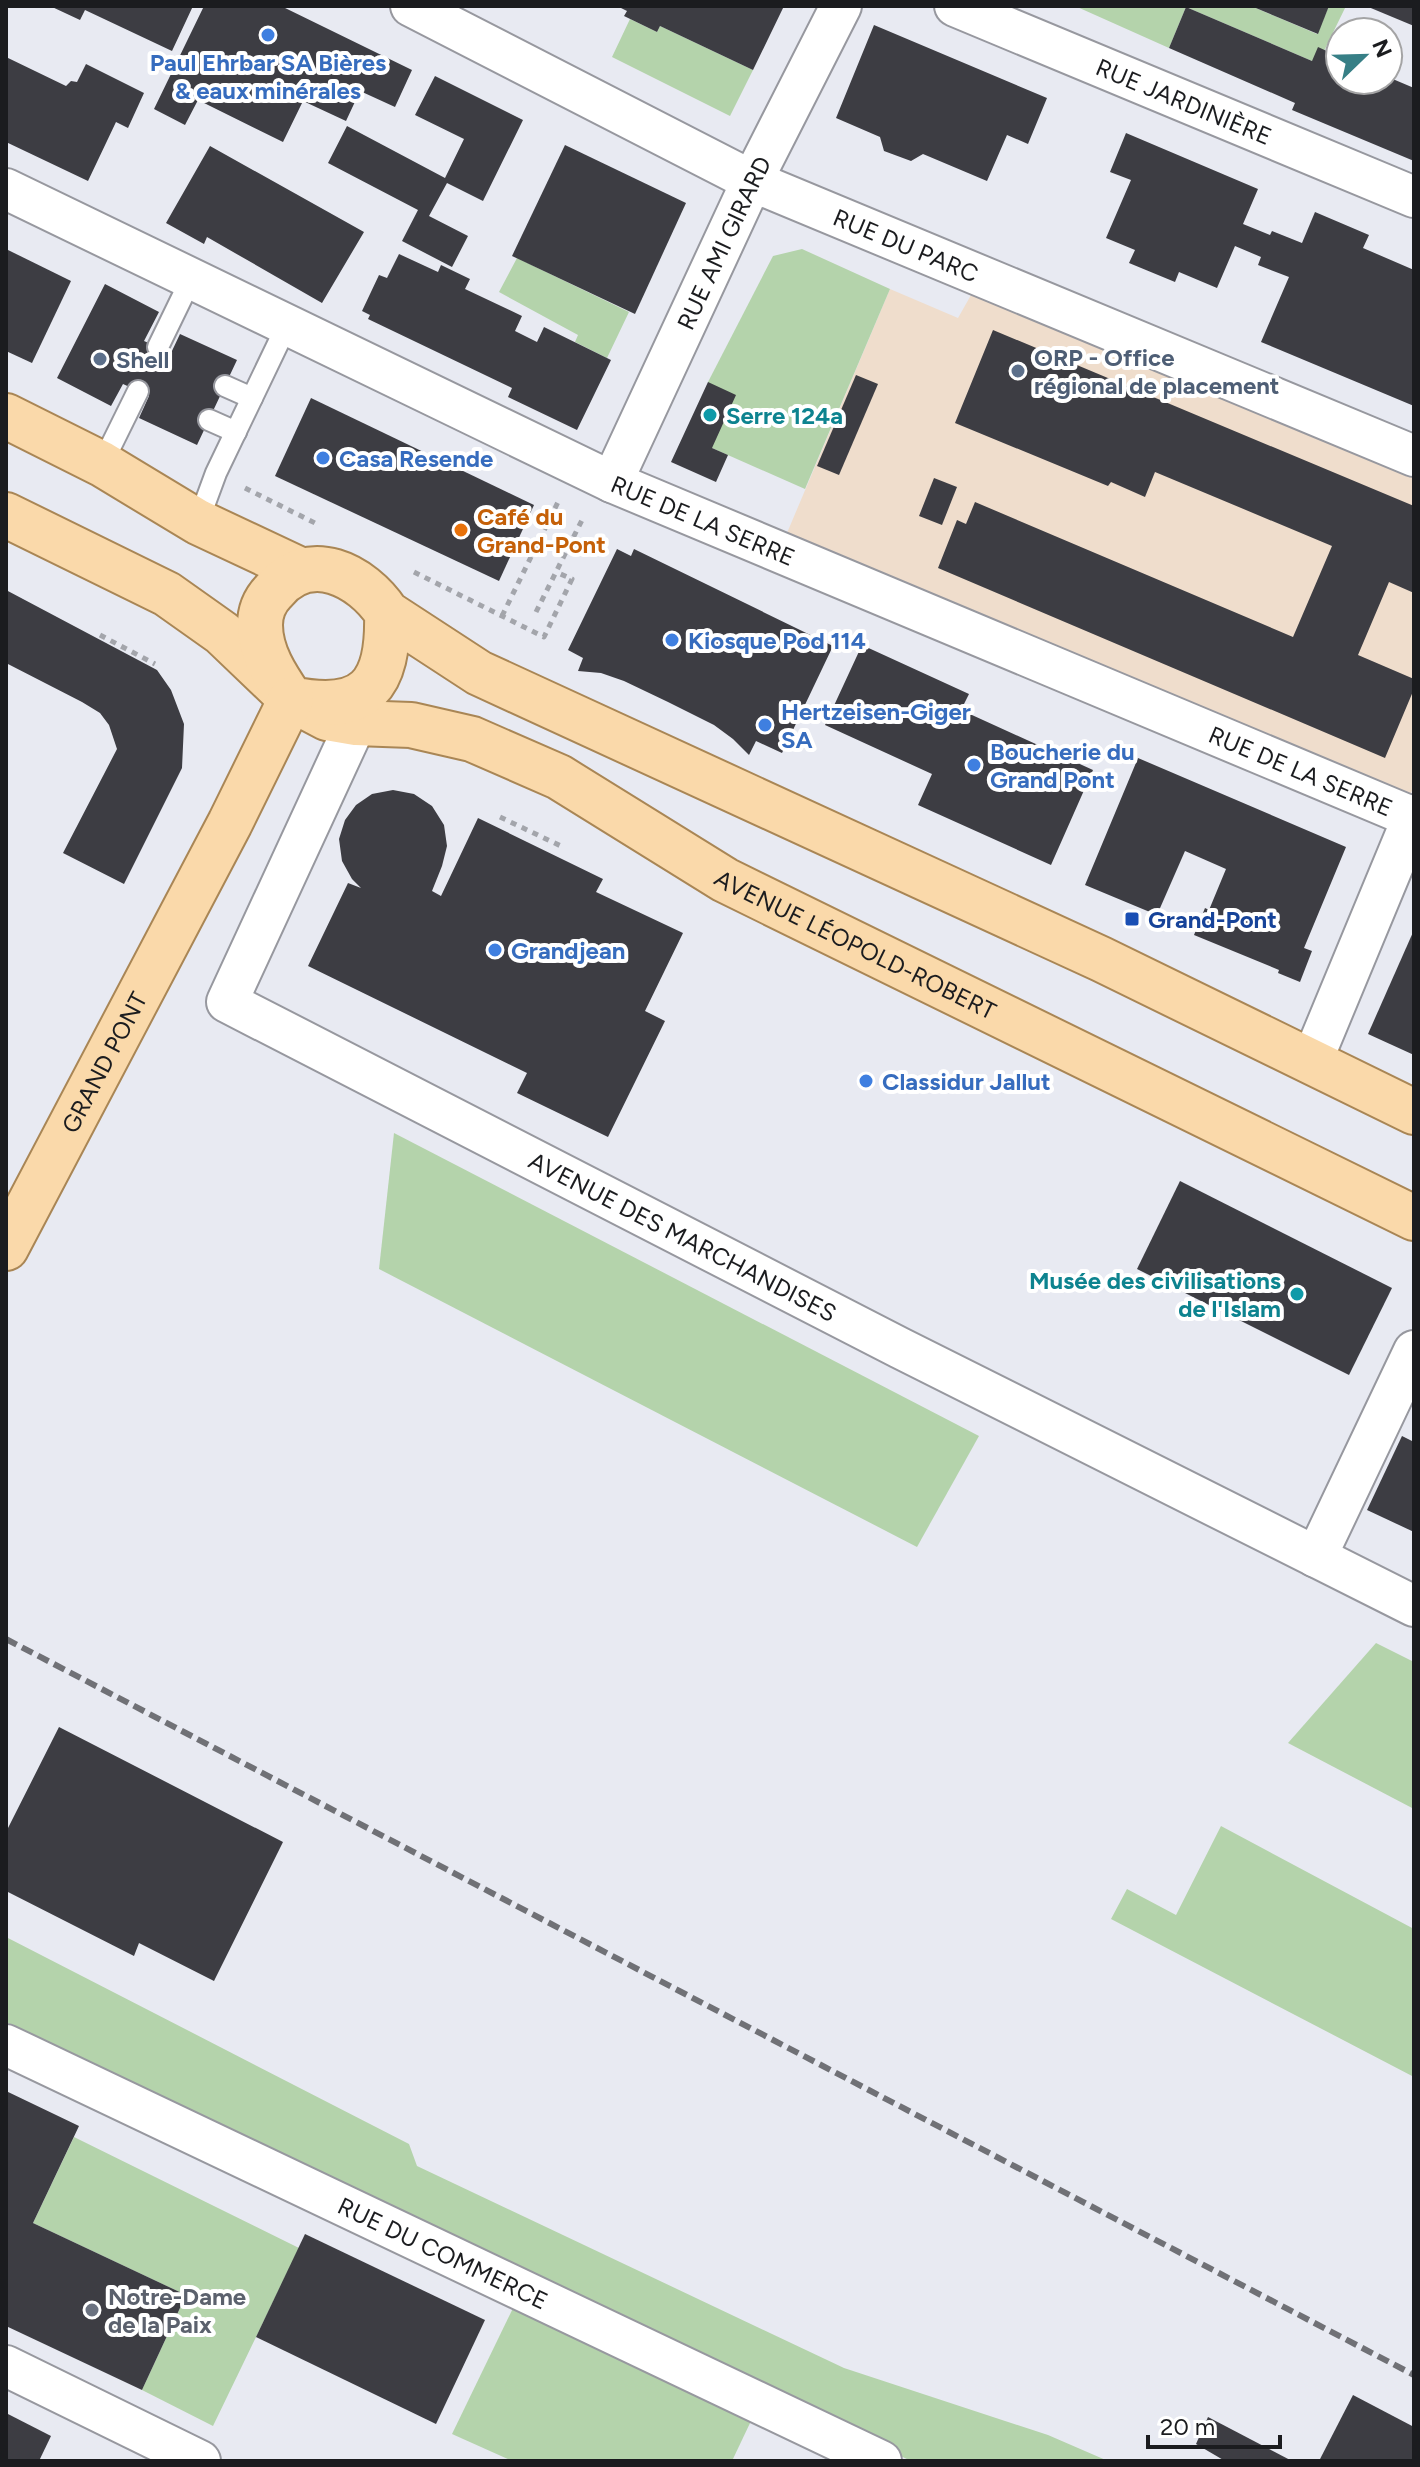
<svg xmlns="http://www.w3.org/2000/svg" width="1420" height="2467" font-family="Figtree,sans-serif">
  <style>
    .industrial { fill: #efddcc }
    .green { fill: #b4d3ab }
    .building { fill: #3d3d43 }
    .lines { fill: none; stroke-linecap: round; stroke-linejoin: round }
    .lane-casing { stroke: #97989f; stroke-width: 24 }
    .street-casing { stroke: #97989f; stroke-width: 44 }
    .primary-casing { stroke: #a98655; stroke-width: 48 }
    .path { stroke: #a3a5ab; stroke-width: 5; stroke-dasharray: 6 6; stroke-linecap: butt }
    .lane { stroke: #fff; stroke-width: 20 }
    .street { stroke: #fff; stroke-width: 40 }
    .primary { stroke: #fad9aa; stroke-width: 44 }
    .rail { stroke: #707176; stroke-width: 6; stroke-dasharray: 12 6; stroke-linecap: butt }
    .shop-dot { fill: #3f7fe0; stroke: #fff; stroke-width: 3 }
    .service-dot { fill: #5c6f8a; stroke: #fff; stroke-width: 3 }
    .culture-dot { fill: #0f9aa8; stroke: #fff; stroke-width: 3 }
    .food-dot { fill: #e8710a; stroke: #fff; stroke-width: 3 }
    .transit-dot { fill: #1a4fb4; stroke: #fff; stroke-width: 3 }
    .worship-dot { fill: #6b7280; stroke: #fff; stroke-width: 3 }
    .labels { text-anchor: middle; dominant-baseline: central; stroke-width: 8; stroke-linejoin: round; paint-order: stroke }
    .shop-label { font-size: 24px; font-weight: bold; fill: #366cbe; stroke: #fff; text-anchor: start }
    .street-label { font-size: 24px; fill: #1b1c1f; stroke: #fff }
    .service-label { font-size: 24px; font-weight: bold; fill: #4e5e75; stroke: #fff; text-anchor: start }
    .culture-label { font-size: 24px; font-weight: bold; fill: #0d838f; stroke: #fff; text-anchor: start }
    .food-label { font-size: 24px; font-weight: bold; fill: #c56008; stroke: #fff; text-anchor: start }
    .transit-label { font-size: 24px; font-weight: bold; fill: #164399; stroke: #fff; text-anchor: start }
    .worship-label { font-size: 24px; font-weight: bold; fill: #5b616d; stroke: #fff; text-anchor: start }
  </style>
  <rect width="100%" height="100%" fill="#e8eaf2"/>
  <!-- industrial -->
  <polygon class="industrial" points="975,288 1414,471 1414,786 1406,805 787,533 890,289 958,318"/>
  <!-- green -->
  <g class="green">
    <polygon points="1075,6 1251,6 1317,34 1329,6 1346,6 1324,51 1312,61 1186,7 1169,48"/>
    <polygon points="630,19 657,32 660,26 753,70 730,116 612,57"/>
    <polygon points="802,249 890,289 805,489 712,448 708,382 773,256"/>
    <polygon points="517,258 629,312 607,358 575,342 578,335 499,292"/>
    <polygon points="394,1133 979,1436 917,1547 379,1269"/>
    <polygon points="1376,1643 1414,1662 1414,1809 1288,1743"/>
    <polygon points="1221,1826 1414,1929 1414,2077 1111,1919 1127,1889 1176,1915"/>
    <polygon points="6,1937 409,2144 417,2166 844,2368 1048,2435 1108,2461 911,2461 152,2097 6,2022"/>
    <polygon points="74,2137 299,2248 213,2426 142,2390 186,2295 33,2223"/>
    <polygon points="515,2304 751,2421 732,2461 512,2461 452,2434"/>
  </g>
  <!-- building -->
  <g class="building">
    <polygon points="50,6 193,6 172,51 85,10 80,20"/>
    <polygon points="204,6 281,6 412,70 395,107 360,91 346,121 303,101 283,142 198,100 185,125 154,109"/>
    <polygon points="617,6 784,6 753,70 660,26 657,32 624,16 627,11"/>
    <polygon points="1251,6 1329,6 1318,34"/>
    <polygon points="1366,6 1414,6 1414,26"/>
    <polygon points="1186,7 1312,61 1318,47 1340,57 1340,80 1388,80 1388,77 1414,88 1414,161 1292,110 1295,103 1169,48"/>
    <polygon points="874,25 1047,98 1028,144 1007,135 987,181 923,154 911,161 884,151 880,137 836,118"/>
    <polygon points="6,57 66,86 71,81 77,82 86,64 144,93 128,128 116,122 88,181 6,142"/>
    <polygon points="435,76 523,120 483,201 447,183 429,216 468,236 452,267 402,241 418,210 328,163 347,126 445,178 464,139 415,115"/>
    <polygon points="1126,133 1258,189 1243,224 1270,235 1272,231 1302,243 1315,212 1369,235 1363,248 1414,270 1414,406 1261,342 1289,277 1258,265 1261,257 1235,246 1217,288 1179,272 1175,282 1129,263 1135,250 1106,238 1131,180 1110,172"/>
    <polygon points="565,145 686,203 635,314 512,256"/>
    <polygon points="210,146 364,232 322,303 207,237 204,244 166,223"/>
    <polygon points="6,249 71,281 32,363 6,351"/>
    <polygon points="399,254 438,272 441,265 470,279 465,289 522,316 515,331 537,342 544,327 611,360 577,430 508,397 512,388 368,319 370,315 362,311 379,275 387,278"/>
    <polygon points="105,284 159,312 144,341 171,353 180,334 237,360 197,445 139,418 149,396 123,384 111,406 57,378"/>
    <polygon points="993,330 1414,506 1414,593 1389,582 1358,655 1414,679 1414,689 1385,758 938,568 957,520 966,524 975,502 1293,637 1332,546 1155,472 1145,497 1111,482 1108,486 955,423"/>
    <polygon points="856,375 878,384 839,475 817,466"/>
    <polygon points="708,382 736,395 712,448 728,455 716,482 671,462"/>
    <polygon points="311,398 534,505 499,581 275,476"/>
    <polygon points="934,478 957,487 942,525 919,516"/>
    <polygon points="617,549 631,556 634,549 833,646 782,753 756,741 749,755 733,739 714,725 668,702 624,681 601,673 578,671 583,658 568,650"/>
    <polygon points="6,590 157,670 171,690 184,724 182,768 124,884 63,853 117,749 109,725 100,713 82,702 6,663"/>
    <polygon points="862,645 969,694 961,710 1093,770 1051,865 918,805 932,774 825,725"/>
    <polygon points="1138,758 1346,847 1304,948 1312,951 1300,982 1278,973 1279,970 1194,935 1205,908 1209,910 1226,869 1185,851 1157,915 1085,885"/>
    <polygon points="393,790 414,794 432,806 444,825 447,846 442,866 432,891 441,896 478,818 603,879 596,892 683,933 645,1011 665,1021 608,1137 517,1093 527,1073 308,966 348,883 361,888 352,879 342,861 339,839 345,820 356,805 372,794"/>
    <polygon points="1414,930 1414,1055 1368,1034"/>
    <polygon points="1180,1181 1392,1288 1349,1375 1137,1269"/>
    <polygon points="1402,1436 1414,1442 1414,1532 1367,1510"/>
    <polygon points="59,1727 283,1842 214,1981 139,1943 134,1956 6,1891 6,1832"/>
    <polygon points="6,2091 79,2126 33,2223 186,2295 142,2390 6,2326"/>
    <polygon points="305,2234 485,2320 436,2424 256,2337"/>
    <polygon points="1353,2395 1414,2427 1414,2461 1319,2461"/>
    <polygon points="6,2413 51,2436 39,2461 6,2461"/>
    <polygon points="1208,2417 1292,2461 1225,2461 1196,2444"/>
  </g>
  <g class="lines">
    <!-- lane casing -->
    <g class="lane-casing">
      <g id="lane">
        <polyline points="158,347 191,279"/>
        <polyline points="225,386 252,398"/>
        <polyline points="209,420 236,432"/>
        <polyline points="102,464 138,391"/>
        <polyline points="198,522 216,473 287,325"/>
      </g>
    </g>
    <!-- street casing -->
    <g class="street-casing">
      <g id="street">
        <path id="s1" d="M 411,6 L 752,181 L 1414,456"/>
        <path id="s2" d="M 955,6 L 1414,197"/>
        <path id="s3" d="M 6,189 L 612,482 L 1414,818"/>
        <path id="s4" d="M 612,482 L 752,181 L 841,6"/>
        <path id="s5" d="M 356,723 L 227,1002 L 900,1348 L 1414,1606"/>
        <polyline points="1311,1063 1414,815"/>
        <polyline points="1316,1557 1414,1351"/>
        <path id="s6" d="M 6,2045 L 881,2461"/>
        <polyline points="6,2366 200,2461"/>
      </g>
    </g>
    <!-- primary casing -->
    <g class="primary-casing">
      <g id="primary">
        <polyline points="6,416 102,464 198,522 300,570"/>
        <path id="s7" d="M 6,515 L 167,594 L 222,633 L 291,699 L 327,718 L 356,723 L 411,725 L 472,739 L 559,777 L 725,880 L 1414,1218"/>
        <path d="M 387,613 C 389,686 366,714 291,699 C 276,677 260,653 260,625 C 260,612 265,600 274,591 C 309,548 362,575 387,613 L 479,673 L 1101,959 L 1414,1112"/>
        <path id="s8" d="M 6,1248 L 230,823 L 291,699"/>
      </g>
    </g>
    <!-- path -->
    <g class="path">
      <polyline points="245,488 315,523"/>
      <polyline points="414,572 544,637 572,579 556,572"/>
      <polyline points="536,612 584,516"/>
      <polyline points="502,616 558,502"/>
      <polyline points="100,635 155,664"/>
      <polyline points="500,817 563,847"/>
    </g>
    <!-- lane -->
    <use href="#lane" class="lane"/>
    <!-- street -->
    <use href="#street" class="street"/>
    <!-- primary -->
    <use href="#primary" class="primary"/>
    <!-- rail -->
    <polyline class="rail" points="6,1639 1414,2375"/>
  </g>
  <!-- markers -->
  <g class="shop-dot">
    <circle cx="268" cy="35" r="8"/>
    <circle cx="323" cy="458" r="8"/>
    <circle cx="672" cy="640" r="8"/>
    <circle cx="765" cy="725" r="8"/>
    <circle cx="974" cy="765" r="8"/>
    <circle cx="495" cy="950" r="8"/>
    <circle cx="866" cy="1081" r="8"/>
  </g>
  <g class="service-dot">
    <circle cx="100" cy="359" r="8"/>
    <circle cx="1018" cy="371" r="8"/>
  </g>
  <g class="culture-dot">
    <circle cx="710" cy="415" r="8"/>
    <circle cx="1297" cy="1294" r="8"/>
  </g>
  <circle class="food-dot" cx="461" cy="530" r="8"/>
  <rect class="transit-dot" x="1124" y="911" width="16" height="16" rx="4"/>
  <circle class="worship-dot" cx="92" cy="2310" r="8"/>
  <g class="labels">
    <!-- shop labels -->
    <g class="shop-label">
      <text x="268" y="62" text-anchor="middle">Paul Ehrbar SA Bières<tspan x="268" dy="28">&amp; eaux minérales</tspan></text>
      <text x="339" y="458">Casa Resende</text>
      <text x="688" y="640">Kiosque Pod 114</text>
      <text x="781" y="711">Hertzeisen-Giger<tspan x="781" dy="28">SA</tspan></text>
      <text x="990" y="751">Boucherie du<tspan x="990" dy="28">Grand Pont</tspan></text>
      <text x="511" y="950">Grandjean</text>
      <text x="882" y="1081">Classidur Jallut</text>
    </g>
    <!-- street labels -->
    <g class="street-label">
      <text stroke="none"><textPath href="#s2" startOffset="248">RUE JARDINIÈRE</textPath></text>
      <text stroke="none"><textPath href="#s4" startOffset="264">RUE AMI GIRARD</textPath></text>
      <text stroke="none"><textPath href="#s1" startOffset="550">RUE DU PARC</textPath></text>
      <text stroke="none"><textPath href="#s3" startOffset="772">RUE DE LA SERRE</textPath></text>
      <text stroke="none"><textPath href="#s3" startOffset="1420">RUE DE LA SERRE</textPath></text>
      <text stroke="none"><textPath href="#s7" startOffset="966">AVENUE LÉOPOLD-ROBERT</textPath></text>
      <text stroke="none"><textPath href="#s8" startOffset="210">GRAND PONT</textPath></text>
      <text stroke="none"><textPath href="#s5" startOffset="820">AVENUE DES MARCHANDISES</textPath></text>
      <text stroke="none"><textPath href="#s6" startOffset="484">RUE DU COMMERCE</textPath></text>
    </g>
    <!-- service labels -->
    <g class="service-label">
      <text x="1034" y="357">ORP - Office<tspan x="1034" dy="28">régional de placement</tspan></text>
      <text x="116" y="359">Shell</text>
    </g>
    <!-- culture labels -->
    <g class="culture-label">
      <text x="726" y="415">Serre 124a</text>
      <text x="1281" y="1280" text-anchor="end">Musée des civilisations<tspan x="1281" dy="28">de l'Islam</tspan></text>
    </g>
    <!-- food labels -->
    <g class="food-label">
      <text x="477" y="516">Café du<tspan x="477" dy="28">Grand-Pont</tspan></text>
    </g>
    <!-- transit labels -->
    <g class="transit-label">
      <text x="1148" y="919">Grand-Pont</text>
    </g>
    <!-- worship labels -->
    <g class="worship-label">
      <text x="108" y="2296">Notre-Dame<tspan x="108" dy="28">de la Paix</tspan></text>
    </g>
  </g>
  <!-- border -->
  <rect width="1420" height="2467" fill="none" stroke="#1b1c1f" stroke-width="16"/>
  <!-- north arrow -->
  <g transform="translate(1364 56) rotate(67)"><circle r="38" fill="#ffffff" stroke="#a4a4a5" stroke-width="2"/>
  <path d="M0-6L14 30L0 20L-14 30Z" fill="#377f86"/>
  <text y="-12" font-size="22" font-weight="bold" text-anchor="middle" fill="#1b1c1f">N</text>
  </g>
  <!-- scale -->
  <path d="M1148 2435v12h132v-12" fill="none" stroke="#1b1c1f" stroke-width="4"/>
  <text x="1160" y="2435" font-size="24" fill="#1b1c1f" stroke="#ffffff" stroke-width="6" paint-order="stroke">20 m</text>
</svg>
